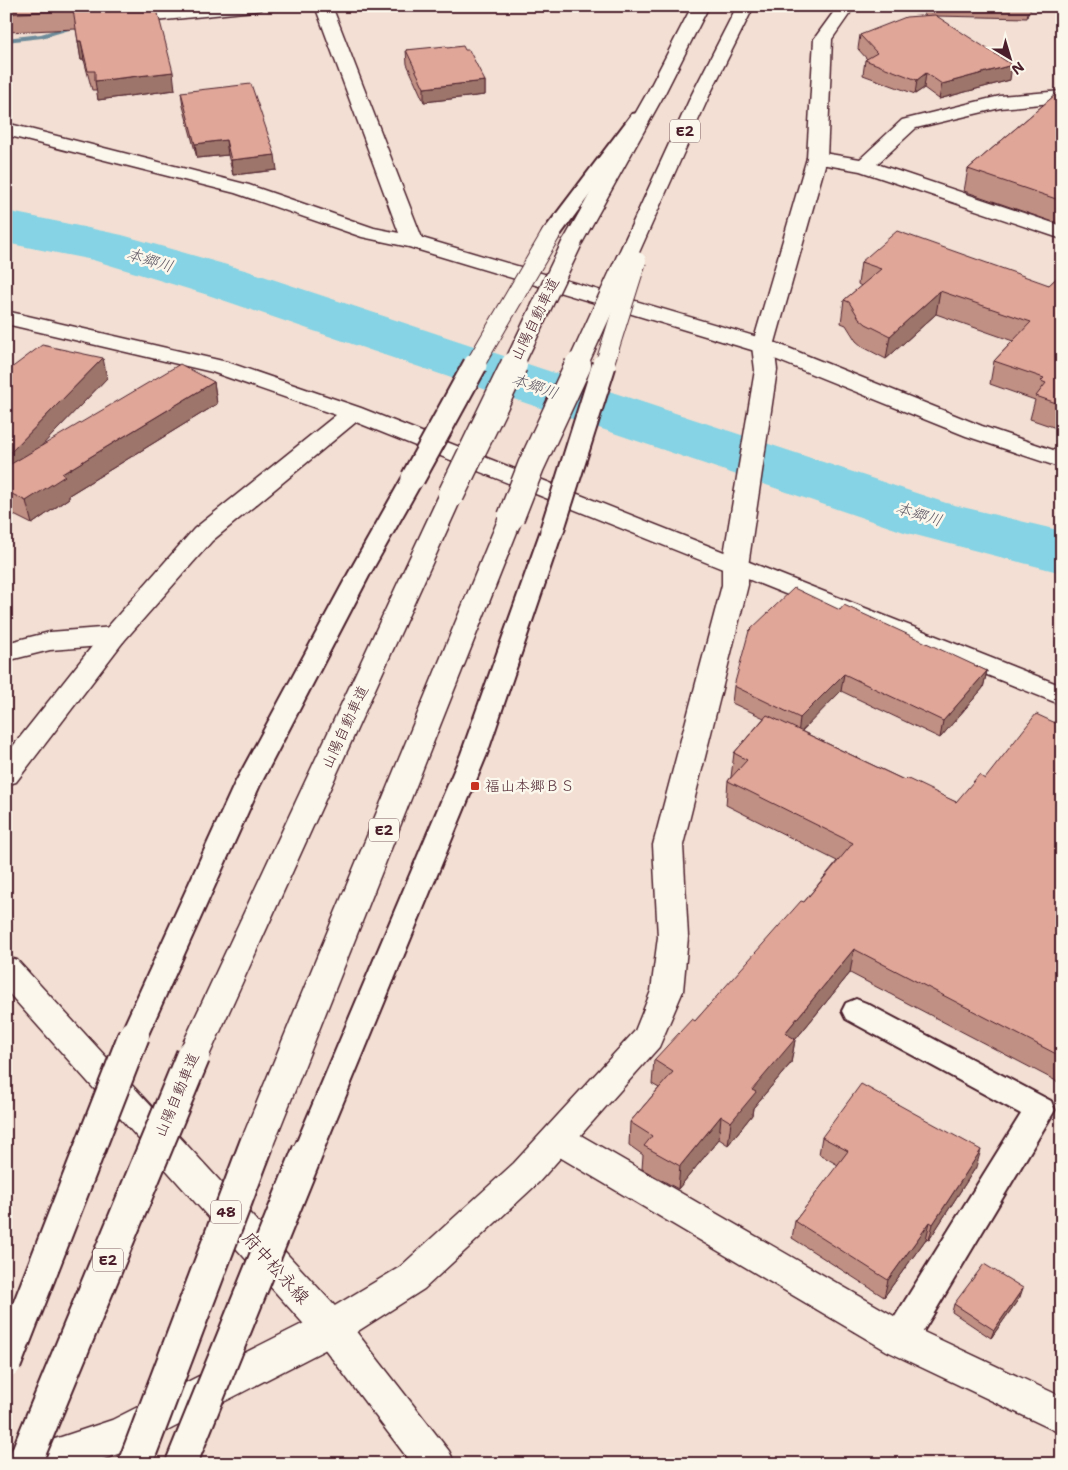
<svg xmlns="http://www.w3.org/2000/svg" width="1068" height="1470" font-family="'Shantell Sans','Klee One',sans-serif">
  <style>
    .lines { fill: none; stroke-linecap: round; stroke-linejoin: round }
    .stream { fill: #6d8b9a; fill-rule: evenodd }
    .river { fill: #85d3e4; fill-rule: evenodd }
    .service-casing { stroke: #4a1f2b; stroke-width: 4 }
    .minor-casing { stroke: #4a1f2b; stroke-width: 3 }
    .tertiary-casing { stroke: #4a1f2b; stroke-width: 3 }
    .primary-casing { stroke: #4a1f2b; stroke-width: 3 }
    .motorway-casing { stroke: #4a1f2b; stroke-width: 3 }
    .service { fill: #fbf7ec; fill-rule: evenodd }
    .minor { fill: #fbf7ec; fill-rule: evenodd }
    .tertiary { fill: #fbf7ec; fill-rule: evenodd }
    .primary { fill: #fbf7ec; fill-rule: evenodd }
    .motorway { fill: #fbf7ec; fill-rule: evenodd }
    .service-bridge-far2-casing { stroke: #4a1f2b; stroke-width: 20; stroke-linecap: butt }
    .service-bridge-far1-casing { stroke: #4a1f2b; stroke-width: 27; stroke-linecap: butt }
    .service-bridge-casing { stroke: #4a1f2b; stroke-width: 34; stroke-linecap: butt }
    .motorway-bridge-far2-casing { stroke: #4a1f2b; stroke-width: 22; stroke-linecap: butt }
    .motorway-bridge-far1-casing { stroke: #4a1f2b; stroke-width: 29; stroke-linecap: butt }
    .motorway-bridge-casing { stroke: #4a1f2b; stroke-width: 37; stroke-linecap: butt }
    .service-bridge-far2 { stroke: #fbf7ec; stroke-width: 18 }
    .service-bridge-far1 { stroke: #fbf7ec; stroke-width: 23 }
    .service-bridge { stroke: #fbf7ec; stroke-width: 30 }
    .motorway-bridge-far2 { stroke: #fbf7ec; stroke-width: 19 }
    .motorway-bridge-far1 { stroke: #fbf7ec; stroke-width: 26 }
    .motorway-bridge { stroke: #fbf7ec; stroke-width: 33 }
    .wall { fill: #c19084; stroke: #4a1f2b }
    .shaded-wall { fill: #9d756b; stroke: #4a1f2b }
    .building { fill: #e0a799; stroke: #4a1f2b }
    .poi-dot { fill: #c8321e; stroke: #fbf7ec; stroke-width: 2 }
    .labels { text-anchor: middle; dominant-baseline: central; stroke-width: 5; stroke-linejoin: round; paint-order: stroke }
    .shield { fill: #fbf7ec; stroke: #7f6065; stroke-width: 1 }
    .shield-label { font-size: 14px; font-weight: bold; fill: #4a1f2b }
    .street-label { font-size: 15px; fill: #4a1f2b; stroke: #fbf7ec }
    .poi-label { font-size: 15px; fill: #4a1f2b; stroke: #fbf7ec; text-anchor: start }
    .water-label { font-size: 16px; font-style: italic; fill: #5c5562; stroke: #fbf7ec }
    .near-street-label { font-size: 18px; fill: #4a1f2b; stroke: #fbf7ec }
  </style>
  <rect width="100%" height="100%" fill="#f3dfd3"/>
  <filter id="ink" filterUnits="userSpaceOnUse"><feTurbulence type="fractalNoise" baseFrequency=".02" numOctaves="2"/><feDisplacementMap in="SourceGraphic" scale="10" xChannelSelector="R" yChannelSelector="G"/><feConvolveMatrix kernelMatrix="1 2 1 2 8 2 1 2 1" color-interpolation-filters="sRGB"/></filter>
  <g filter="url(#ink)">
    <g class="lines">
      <!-- stream -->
      <polygon class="stream" points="80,22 83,22 83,26 42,38 6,42 6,38 41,34"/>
      <!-- river -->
      <polygon class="river" points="6,211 122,235 248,271 946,503 1062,531 1062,573 904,532 208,295 93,260 6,243"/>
      <!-- service casing -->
      <g class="service-casing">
        <g id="service">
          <polygon points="638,113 644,114 646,118 558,238 551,240 544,238 542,234 544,230 632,114"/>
          <polygon points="413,471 421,473 424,478 370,574 260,785 148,1035 144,1043 134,1047 124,1043 120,1035 234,785 348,574 402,478 405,473"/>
          <polygon points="552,523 560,525 563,530 487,754 323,1151 319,1160 308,1164 297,1160 293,1151 461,754 541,530 544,525"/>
          <polygon points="856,999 866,1003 1051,1101 1055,1110 912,1350 900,1354 888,1350 884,1339 888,1328 1021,1114 846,1019 842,1011 846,1003"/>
        </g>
      </g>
      <!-- minor casing -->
      <g class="minor-casing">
        <g id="minor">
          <polygon points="201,6 262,6 260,10 254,11 135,23 129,22 126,18 129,14 135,13"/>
          <polygon points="315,6 332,6 422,238 771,341 982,426 1062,453 1062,468 966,436 755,351 409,247 362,237 235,193 6,135 6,123 249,185 374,228 399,233"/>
          <polygon points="1062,91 1062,102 1000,108 916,128 877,164 1062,226 1062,239 860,171 810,162 807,158 810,154 817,152 860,159 902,120 1000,96"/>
          <polygon points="6,311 227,362 361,408 1062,686 1062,705 356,422 212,541 123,642 16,782 6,785 6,755 105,630 194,529 336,415 212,372 6,324"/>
          <polygon points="558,1125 570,1129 913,1327 1062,1397 1062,1434 887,1351 546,1149 541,1139 546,1129"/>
        </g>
      </g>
      <!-- tertiary casing -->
      <g class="tertiary-casing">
        <g id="tertiary">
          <polygon points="838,6 855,6 832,39 827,158 774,346 777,370 748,566 748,585 683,845 688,937 683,991 659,1047 538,1183 424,1289 344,1340 132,1449 90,1464 13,1464 19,1451 112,1420 318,1316 400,1267 514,1163 635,1031 651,991 658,937 653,845 722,585 722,566 755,370 752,346 807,158 814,39"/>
          <polygon points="114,627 123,630 127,636 123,642 114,645 50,650 6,661 6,643 50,632"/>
        </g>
      </g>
      <!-- primary casing -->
      <g class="primary-casing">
        <polygon id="primary" points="6,957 17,960 344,1316 449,1451 455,1464 412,1464 318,1340 6,990"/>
      </g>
      <!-- motorway casing -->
      <g class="motorway-casing">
        <g id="motorway">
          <polygon points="692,6 709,6 665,93 582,243 579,247 572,249 565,247 562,243 647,93"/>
          <polygon points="737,6 754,6 710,94 637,257 634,261 627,263 620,261 617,257 692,94"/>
          <polygon points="451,488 460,490 463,495 209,1056 204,1065 193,1069 182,1065 177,1056 439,495 442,490"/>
          <polygon points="511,509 520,512 523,517 274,1143 269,1153 257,1157 245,1153 240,1143 499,517 502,512"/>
        </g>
      </g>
      <!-- service -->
      <use href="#service" class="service"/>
      <!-- minor -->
      <use href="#minor" class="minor"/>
      <!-- tertiary -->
      <use href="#tertiary" class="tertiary"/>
      <!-- primary -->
      <use href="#primary" class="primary"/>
      <!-- motorway -->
      <use href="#motorway" class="motorway"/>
      <!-- service-bridge-far2 casing -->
      <g class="service-bridge-far2-casing">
        <g id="service-bridge-far2">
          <polyline points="474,366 551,234"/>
          <polyline points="604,366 637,261"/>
        </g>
      </g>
      <!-- service-bridge-far1 casing -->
      <g class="service-bridge-far1-casing">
        <g id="service-bridge-far1">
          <polyline points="413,478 475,365"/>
          <polyline points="552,530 604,365"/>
        </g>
      </g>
      <!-- service-bridge casing -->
      <g class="service-bridge-casing">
        <g id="service-bridge">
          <polyline points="6,1363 134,1035"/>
          <polyline points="181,1464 308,1151"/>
        </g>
      </g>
      <!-- motorway-bridge-far2 casing -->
      <g class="motorway-bridge-far2-casing">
        <g id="motorway-bridge-far2">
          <polyline points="513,366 572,243"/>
          <polyline points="577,366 627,257"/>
        </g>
      </g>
      <!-- motorway-bridge-far1 casing -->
      <g class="motorway-bridge-far1-casing">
        <g id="motorway-bridge-far1">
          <polyline points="451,495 514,365"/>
          <polyline points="511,517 531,466 578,365"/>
        </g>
      </g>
      <!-- motorway-bridge casing -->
      <g class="motorway-bridge-casing">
        <g id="motorway-bridge">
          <polyline points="24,1464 193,1056"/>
          <polyline points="135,1464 257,1143"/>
        </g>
      </g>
      <!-- service-bridge-far2 -->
      <use href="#service-bridge-far2" class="service-bridge-far2"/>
      <!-- service-bridge-far1 -->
      <use href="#service-bridge-far1" class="service-bridge-far1"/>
      <!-- service-bridge -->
      <use href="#service-bridge" class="service-bridge"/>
      <!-- motorway-bridge-far2 -->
      <use href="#motorway-bridge-far2" class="motorway-bridge-far2"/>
      <!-- motorway-bridge-far1 -->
      <use href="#motorway-bridge-far1" class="motorway-bridge-far1"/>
      <!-- motorway-bridge -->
      <use href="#motorway-bridge" class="motorway-bridge"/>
    </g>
    <!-- wall -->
    <g class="wall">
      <polygon points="6,6 156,6 175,90 98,100 97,90 92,90 84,60 81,60 76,29 6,32"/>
      <polygon points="923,6 1056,6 1055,9 1030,8 1030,12 1028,12 1027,18 936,16 1010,80 939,99 924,88 915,94 863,75 865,60 867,59 858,49 860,35 924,16"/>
      <polygon points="447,48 485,81 485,95 424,102 407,64 406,50"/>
      <polygon points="1062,89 1062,225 964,191 968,169"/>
      <polygon points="181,92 277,170 233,175 228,155 197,158 183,106"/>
      <polygon points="861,262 1049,285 1062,273 1062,430 1030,419 1035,400 990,384 994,361 1013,341 936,314 886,359 863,347 856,341 846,325 841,323 844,300 861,286 858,284"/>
      <polygon points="6,372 107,378 41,446 214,382 217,404 69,495 69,498 32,524 6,511"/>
      <polygon points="840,610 987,671 983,688 940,738 841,691 801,731 904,780 956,802 985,779 1062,726 1062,1081 1058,1082 850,973 795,1040 791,1063 753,1108 752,1115 728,1145 719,1139 678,1189 642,1169 643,1155 629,1145 630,1122 659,1088 652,1084 654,1060 695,1021 804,902 837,861 726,805 728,781 731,777 734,753 764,718 732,703 734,686"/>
      <polygon points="822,1137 976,1167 929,1240 926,1239 884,1297 792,1238 795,1221 838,1165 819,1154"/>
      <polygon points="1020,1297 991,1338 952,1312 954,1304"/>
    </g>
    <!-- shaded-wall -->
    <g class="shaded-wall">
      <polygon points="78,41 81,41 84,60 81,60"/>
      <polygon points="1012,65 1010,80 939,99 942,84"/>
      <polygon points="173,72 175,90 98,100 95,81"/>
      <polygon points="926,73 924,88 915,94 917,80"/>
      <polygon points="485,81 485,95 424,102 424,88"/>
      <polygon points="226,140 228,155 197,158 195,144"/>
      <polygon points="275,155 277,170 233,175 231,160"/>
      <polygon points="940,291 936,314 886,359 890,336"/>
      <polygon points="103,358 107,378 6,483 6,457"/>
      <polygon points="214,382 217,404 69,495 69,498 32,524 26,501 62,474"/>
      <polygon points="987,671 983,688 940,738 943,721"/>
      <polygon points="844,674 841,691 798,735 800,718"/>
      <polygon points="854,949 850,973 795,1040 791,1063 753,1108 752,1115 728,1145 731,1122 752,1090 785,1033"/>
      <polygon points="1062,1071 1062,1081 1058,1082"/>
      <polygon points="721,1116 719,1139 678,1189 680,1166"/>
      <polygon points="981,1150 976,1167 929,1240 933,1224"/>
      <polygon points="930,1222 926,1239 884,1297 888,1280"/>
      <polygon points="1023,1288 1020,1297 991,1338 994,1330"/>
    </g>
    <!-- building -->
    <g class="building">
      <polygon points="6,6 156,6 173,72 95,81 95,71 88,71 81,41 78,41 73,10 6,14"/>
      <polygon points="935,15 1012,65 942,84 926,73 917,80 865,60 877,53 860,35 906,17"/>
      <polygon points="446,46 447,48 463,46 465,50 469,50 485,81 424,88 406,50"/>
      <polygon points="251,84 275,155 231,160 226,140 195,144 181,92"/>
      <polygon points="1062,89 1062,201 968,169"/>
      <polygon points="897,231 1049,285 1062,273 1062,405 1036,396 1046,383 1041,381 1044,378 994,361 1031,322 940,291 890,336 866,324 859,318 849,302 844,300 881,269 861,262"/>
      <polygon points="42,345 103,358 6,457 6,372"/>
      <polygon points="180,364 214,382 62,474 65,476 26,501 6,491 6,467"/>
      <polygon points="794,588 840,610 844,605 987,671 943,721 844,674 800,718 734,686 749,631"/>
      <polygon points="1036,714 1062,726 1062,1057 854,949 785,1033 795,1039 752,1090 756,1092 731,1122 721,1116 680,1166 644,1146 652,1136 630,1122 673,1072 654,1060 692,1019 695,1021 801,901 804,902 853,843 728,781 747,760 734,753 767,715 904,780 906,778 956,802 979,775 985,779"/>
      <polygon points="861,1084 981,1150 933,1224 930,1222 888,1280 795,1221 848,1151 822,1137"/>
      <polygon points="984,1264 1023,1288 994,1330 954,1304"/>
    </g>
  </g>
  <!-- markers -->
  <rect class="poi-dot" x="470" y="781" width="10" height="10" rx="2.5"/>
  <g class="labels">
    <!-- shield labels -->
    <g class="shield">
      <rect x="670" y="119.5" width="30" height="23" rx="4"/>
      <rect x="369" y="818.5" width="30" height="23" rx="4"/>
      <rect x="211" y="1200.5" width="30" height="23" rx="4"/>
      <rect x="93" y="1248.5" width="30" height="23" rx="4"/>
    </g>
    <g class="shield-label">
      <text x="685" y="131">E2</text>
      <text x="384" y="830">E2</text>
      <text x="226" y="1212">48</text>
      <text x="108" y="1260">E2</text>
    </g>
    <!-- street labels -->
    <g class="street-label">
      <text transform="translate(535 319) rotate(-64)">山陽自動車道</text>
      <text transform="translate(345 727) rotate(-65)">山陽自動車道</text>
      <text transform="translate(177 1095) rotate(-67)">山陽自動車道</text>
    </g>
    <!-- poi labels -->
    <g class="poi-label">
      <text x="485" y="786">福山本郷ＢＳ</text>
    </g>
    <!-- water labels -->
    <g class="water-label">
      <text transform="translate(150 260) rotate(17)">本郷川</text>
      <text transform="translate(535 386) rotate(19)">本郷川</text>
      <text transform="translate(919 514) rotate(17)">本郷川</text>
    </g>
    <!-- near-street labels -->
    <g class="near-street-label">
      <text transform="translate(276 1268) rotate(48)">府中松永線</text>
    </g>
  </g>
  <!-- margin -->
  <rect width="1068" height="1470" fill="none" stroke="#fbf7ec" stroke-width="25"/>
  <rect x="12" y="12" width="1043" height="1445" fill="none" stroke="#4a1f2b" stroke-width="2" filter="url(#ink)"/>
  <!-- north arrow -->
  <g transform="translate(1010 58) rotate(142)" stroke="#fbf7ec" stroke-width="4" paint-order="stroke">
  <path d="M0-4L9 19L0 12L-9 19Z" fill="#4a1f2b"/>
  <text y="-8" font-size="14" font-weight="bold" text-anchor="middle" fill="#4a1f2b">N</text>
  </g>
</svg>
